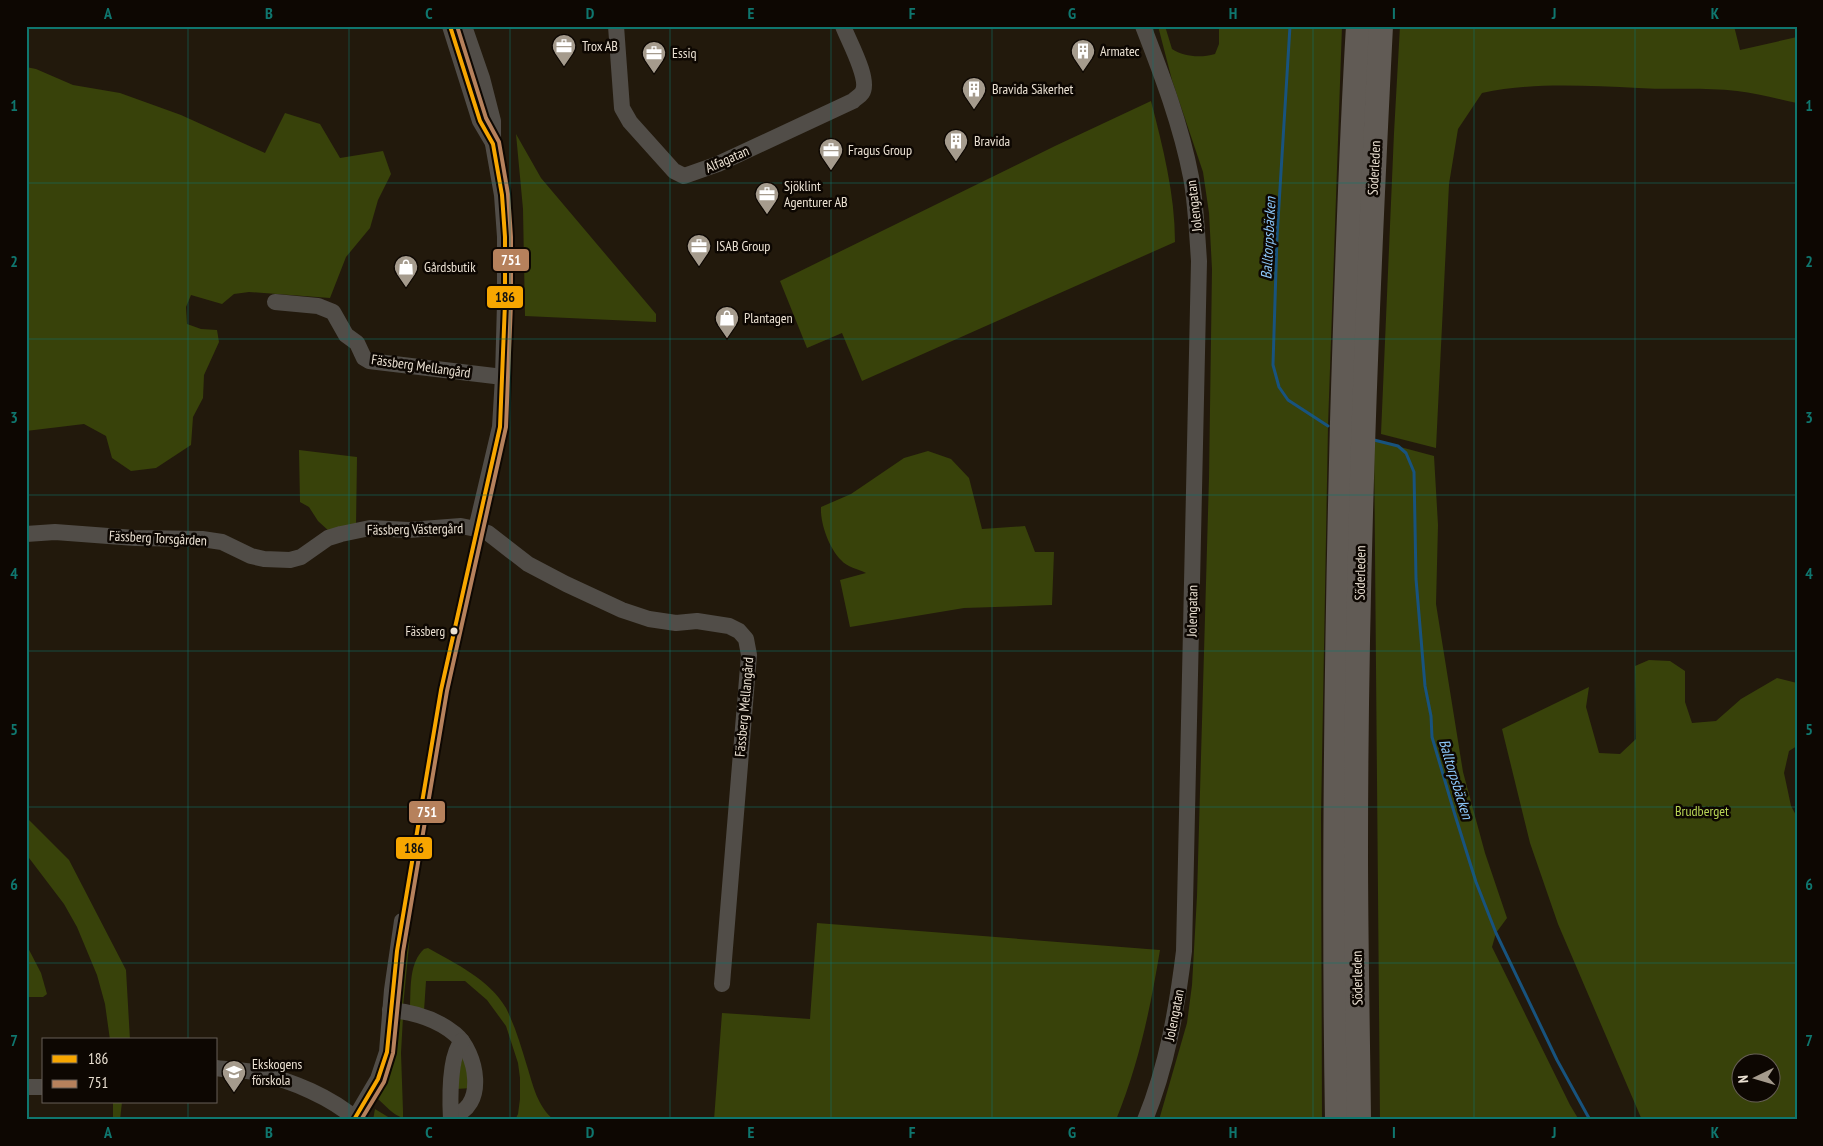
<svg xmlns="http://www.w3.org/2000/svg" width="1823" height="1146" font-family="'PT Sans Narrow',sans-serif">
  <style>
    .green { fill: #38420a; fill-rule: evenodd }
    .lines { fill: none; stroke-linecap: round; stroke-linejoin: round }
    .stream { stroke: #18537e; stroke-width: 3 }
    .minor { stroke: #514d48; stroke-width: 16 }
    .highway { stroke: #615b55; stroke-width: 24 }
    .bus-1-casing { stroke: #0d0702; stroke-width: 8 }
    .bus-2-casing { stroke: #0d0702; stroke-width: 8 }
    .bus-1 { stroke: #f7a600; stroke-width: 4 }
    .bus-2 { stroke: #b6815c; stroke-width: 4 }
    .grid { fill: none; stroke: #0f766e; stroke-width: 1; stroke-opacity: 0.55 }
    .bus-dot { fill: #ebe1d3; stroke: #0d0702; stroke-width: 2 }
    .labels { text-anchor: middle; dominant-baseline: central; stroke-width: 5; stroke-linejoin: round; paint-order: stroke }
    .bus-label { font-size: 13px; fill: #ebe1d3; stroke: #0d0702; text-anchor: end }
    .poi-label { font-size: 14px; fill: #ebe1d3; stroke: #0d0702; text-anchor: start }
    .street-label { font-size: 14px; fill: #ebe1d3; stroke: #0d0702 }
    .park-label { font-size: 14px; fill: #b8d555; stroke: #0d0702 }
    .water-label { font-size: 15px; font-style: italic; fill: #8dc8fb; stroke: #0d0702 }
    .line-badge { stroke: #0d0702; stroke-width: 2 }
    .badge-label { font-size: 14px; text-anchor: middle; font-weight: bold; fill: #fff }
    .pale-badge-label { font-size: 14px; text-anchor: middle; font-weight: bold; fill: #111 }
    .neatline { fill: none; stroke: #0f766e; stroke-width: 2 }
    .grid-label { font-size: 16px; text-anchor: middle; font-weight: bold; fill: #0f766e }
  </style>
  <rect width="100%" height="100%" fill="#22190c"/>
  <!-- green -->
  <g class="green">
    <path d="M 1158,26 L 1165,26 L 1172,49 C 1184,57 1201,58 1215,54 L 1219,44 L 1219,26 L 1342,26 L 1328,426 L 1321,816 L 1322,1120 L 1159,1120 L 1187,1023 L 1192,985 L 1197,896 L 1209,478 L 1212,269 L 1209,213 L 1203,172 L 1172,80 Z"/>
    <path d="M 1400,26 L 1734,26 L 1740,50 L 1797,37 L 1797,103 C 1777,99 1757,93 1737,91 C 1704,87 1671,90 1638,88 C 1587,86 1533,82 1482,93 L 1458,129 L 1449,184 L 1436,448 L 1381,434 L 1394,133 Z"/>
    <polygon points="26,67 36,69 73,85 120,93 181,115 265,153 285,113 320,124 340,158 383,151 391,174 378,200 370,228 346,257 330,298 249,292 234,294 222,304 191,295 186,307 187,324 201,329 217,330 219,342 204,375 203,398 193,417 191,445 156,468 131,471 112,458 106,436 84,424 26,431"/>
    <path d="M 1151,101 C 1163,148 1175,194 1175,242 L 862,381 L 842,333 L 807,348 L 780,281 L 1055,146 Z"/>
    <polygon points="516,134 541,178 656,314 656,322 525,316 523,209"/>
    <polygon points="1374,440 1434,456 1438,525 1436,604 1463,772 1485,853 1507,918 1496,933 1492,947 1570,1105 1579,1120 1380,1120"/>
    <polygon points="299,450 357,457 356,527 330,532 318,521 309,507 300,502"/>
    <path d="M 928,451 L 951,459 L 969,478 L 982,529 L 1025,526 L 1035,552 L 1054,552 L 1052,605 L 964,608 L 850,627 L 840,580 L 866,573 C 858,569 847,567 841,560 C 829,548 820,523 821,507 L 851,494 L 904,458 Z"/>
    <path d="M 1649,660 L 1670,661 L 1685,671 L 1685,702 L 1692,723 L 1716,721 L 1741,699 L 1777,678 L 1797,683 L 1797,746 L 1789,751 L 1784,773 L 1791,806 L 1797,817 L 1797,1120 L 1642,1120 L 1558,924 L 1530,843 L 1502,729 L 1589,687 L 1586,707 L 1599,753 L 1620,754 L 1636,739 L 1635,666 ZM 1740,1064 L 1770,1064 L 1770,1094 L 1740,1094 Z"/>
    <polygon points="26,817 69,860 126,970 130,1040 110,1040 105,1004 97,975 77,927 64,904 26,854"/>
    <path d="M 817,923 L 1160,950 C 1150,1010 1139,1063 1116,1120 L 714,1120 L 722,1013 L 810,1019 Z"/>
    <polygon points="407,933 410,935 403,1007 398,1006"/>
    <polygon points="26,944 41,973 47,994 43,997 26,997"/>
    <path d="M 428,948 C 456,964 489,979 506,1008 C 515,1026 521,1046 527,1066 C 533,1085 537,1106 554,1120 L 515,1120 L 518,1114 L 520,1099 L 520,1078 L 518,1063 L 506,1026 L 487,1000 L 465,981 L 426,981 L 424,1011 L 410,1007 C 411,987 409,963 424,949 Z"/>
    <path d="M 403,1017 L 401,1053 L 403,1111 L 403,1118 C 393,1115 386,1106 378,1099 L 394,1058 L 397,1022 Z"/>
    <polygon points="463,1053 472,1088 456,1089"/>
    <polygon points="113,1102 122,1102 120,1120 113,1120"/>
    <polygon points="375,1109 393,1120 373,1120"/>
  </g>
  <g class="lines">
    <!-- stream -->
    <g class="stream">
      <polyline points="1290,26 1277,237 1273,365 1279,387 1288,400 1328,426"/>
      <polyline points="1374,440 1398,446 1406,453 1414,472 1416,579 1425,686 1431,716 1432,737 1455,815 1476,882 1496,933 1557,1060 1590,1120"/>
    </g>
    <!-- minor -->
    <g class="minor">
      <polyline points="450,26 480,121 493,143"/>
      <polyline points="464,26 482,78 493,121 493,144 502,195 505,237 505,303 503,377 500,427 476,529"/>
      <path d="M 616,26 L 622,108 L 630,122 L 674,171 L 684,176 L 718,164 L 853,101 C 856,98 860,96 862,93 C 871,80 848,40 843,26"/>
      <path d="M 1143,26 C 1162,75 1181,125 1191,177 C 1196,204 1197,233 1199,261 L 1184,951 C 1177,1008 1167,1066 1145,1120"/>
      <polyline points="275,302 318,306 333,312 346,335 357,343 364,358 369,361 503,377"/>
      <polyline points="26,534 55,532 135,538 202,539 222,542 251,556 264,559 290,560 301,557 328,538 341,534 370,528 409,530 461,526 476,529 488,533 528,564 566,584 622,610 649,619 676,623 697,621 729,626 739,631 746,639 749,655 722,984"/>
      <path d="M 390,1010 C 413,1012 437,1019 455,1034 C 477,1052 488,1108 451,1116"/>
      <path d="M 216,1068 C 230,1070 245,1070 259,1073 C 292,1081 331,1097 357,1120"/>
      <polyline points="26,1087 44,1087"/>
      <polyline points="355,1118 378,1079 387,1052 392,990 402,921"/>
      <path d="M 451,1120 C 450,1101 449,1056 462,1041"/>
    </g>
    <!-- highway -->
    <g class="highway">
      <path d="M 1337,1120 C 1333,887 1336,654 1342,422 C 1346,290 1350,158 1358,26"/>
      <path d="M 1359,1120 C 1358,1030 1356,940 1356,850 C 1356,576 1367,301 1381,26"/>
    </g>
    <!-- bus-1 casing -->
    <g class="bus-1-casing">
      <polyline id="bus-1" points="355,1118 378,1079 387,1052 397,951 441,690 500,427 505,303 505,237 502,195 493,144 480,121 450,26"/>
    </g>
    <!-- bus-2 casing -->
    <g class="bus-2-casing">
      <polyline id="bus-2" points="361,1120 384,1082 393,1053 403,952 447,691 506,427 511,303 511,237 508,194 499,142 486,118 457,26"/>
    </g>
    <!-- bus-1 -->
    <use href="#bus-1" class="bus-1"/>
    <!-- bus-2 -->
    <use href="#bus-2" class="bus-2"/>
  </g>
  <!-- grid -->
  <path class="grid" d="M 188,26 L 188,1040M 349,26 L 349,1120M 510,26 L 510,1120M 670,26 L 670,1120M 831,26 L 831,1120M 992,26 L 992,1120M 1153,26 L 1153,1120M 1313,26 L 1313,1120M 1474,26 L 1474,1120M 1635,26 L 1635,1120M 26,183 L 1797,183M 26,339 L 1797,339M 26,495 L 1797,495M 26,651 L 1797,651M 26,807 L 1797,807M 26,963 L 1797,963M 188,1102 L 188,1120"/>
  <!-- icons -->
  <defs>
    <g id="office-pin" transform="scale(1.25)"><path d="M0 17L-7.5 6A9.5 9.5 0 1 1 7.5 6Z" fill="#a59b8d" stroke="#0d0702"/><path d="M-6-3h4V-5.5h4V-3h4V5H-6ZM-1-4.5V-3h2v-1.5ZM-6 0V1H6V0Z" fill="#fff"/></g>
    <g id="building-pin" transform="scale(1.25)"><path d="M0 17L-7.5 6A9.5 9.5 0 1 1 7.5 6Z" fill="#a59b8d" stroke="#0d0702"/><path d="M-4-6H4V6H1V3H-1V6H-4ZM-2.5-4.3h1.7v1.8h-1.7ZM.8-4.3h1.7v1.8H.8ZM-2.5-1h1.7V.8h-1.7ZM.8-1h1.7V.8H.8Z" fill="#fff"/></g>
    <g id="shop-pin" transform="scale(1.25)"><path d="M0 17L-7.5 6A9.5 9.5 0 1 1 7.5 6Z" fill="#a59b8d" stroke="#0d0702"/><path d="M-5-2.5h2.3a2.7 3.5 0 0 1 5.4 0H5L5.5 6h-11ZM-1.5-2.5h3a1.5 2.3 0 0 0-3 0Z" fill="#fff"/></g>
    <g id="school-pin" transform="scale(1.25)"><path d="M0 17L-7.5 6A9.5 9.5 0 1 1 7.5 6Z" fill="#a59b8d" stroke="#0d0702"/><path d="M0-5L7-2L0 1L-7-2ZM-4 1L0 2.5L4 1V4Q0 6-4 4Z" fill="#fff"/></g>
  </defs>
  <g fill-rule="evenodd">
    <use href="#office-pin" x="564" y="46"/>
    <use href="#building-pin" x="1083" y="51"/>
    <use href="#office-pin" x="654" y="53"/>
    <use href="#building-pin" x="974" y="89"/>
    <use href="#building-pin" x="956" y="141"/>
    <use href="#office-pin" x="831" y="150"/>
    <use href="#office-pin" x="767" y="194"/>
    <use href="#office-pin" x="699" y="246"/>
    <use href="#shop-pin" x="406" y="267"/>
    <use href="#shop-pin" x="727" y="318"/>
    <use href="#school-pin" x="234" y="1072"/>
  </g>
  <!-- markers -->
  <circle class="bus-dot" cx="454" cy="631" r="4.5"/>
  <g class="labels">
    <!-- bus labels -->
    <g class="bus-label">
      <text x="445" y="631">Fässberg</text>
    </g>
    <!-- poi labels -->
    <g class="poi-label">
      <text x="582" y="46">Trox AB</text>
      <text x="1100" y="51">Armatec</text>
      <text x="672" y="53">Essiq</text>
      <text x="992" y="89">Bravida Säkerhet</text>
      <text x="974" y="141">Bravida</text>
      <text x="848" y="150">Fragus Group</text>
      <text x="784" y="186">Sjöklint<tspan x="784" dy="16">Agenturer AB</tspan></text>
      <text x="716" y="246">ISAB Group</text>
      <text x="424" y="267">Gårdsbutik</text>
      <text x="744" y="318">Plantagen</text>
      <text x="252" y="1064">Ekskogens<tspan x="252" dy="16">förskola</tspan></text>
    </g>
    <!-- street labels -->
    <g class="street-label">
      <text transform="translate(727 159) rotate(-24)">Alfagatan</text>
      <text transform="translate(1374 168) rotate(-87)">Söderleden</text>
      <text transform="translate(1194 206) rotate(-97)">Jolengatan</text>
      <text transform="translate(421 366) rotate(8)">Fässberg Mellangård</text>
      <text transform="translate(415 529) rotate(-1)">Fässberg Västergård</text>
      <text transform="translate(158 538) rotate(3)">Fässberg Torsgården</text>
      <text transform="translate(1360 573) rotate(-89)">Söderleden</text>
      <text transform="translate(1192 611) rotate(-89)">Jolengatan</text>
      <text transform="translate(744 707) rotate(-85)">Fässberg Mellangård</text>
      <text transform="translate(1357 978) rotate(-91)">Söderleden</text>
      <text transform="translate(1174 1015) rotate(-79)">Jolengatan</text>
    </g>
    <!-- park labels -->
    <g class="park-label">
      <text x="1702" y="811">Brudberget</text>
    </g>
    <!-- water labels -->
    <g class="water-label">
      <text transform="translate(1268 238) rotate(-87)">Balltorpsbäcken</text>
      <text transform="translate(1456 779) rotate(73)">Balltorpsbäcken</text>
    </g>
  </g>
  <g class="line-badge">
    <rect x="492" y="248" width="38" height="24" rx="5" fill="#b6815c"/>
    <rect x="486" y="285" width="38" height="24" rx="5" fill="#f7a600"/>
    <rect x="408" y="800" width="38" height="24" rx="5" fill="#b6815c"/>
    <rect x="395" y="836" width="38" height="24" rx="5" fill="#f7a600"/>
  </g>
  <g class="badge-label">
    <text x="511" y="265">751</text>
    <text x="427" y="817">751</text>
  </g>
  <g class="pale-badge-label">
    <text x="505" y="302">186</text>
    <text x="414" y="853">186</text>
  </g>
  <!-- border -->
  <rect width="1823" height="1146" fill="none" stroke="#0d0702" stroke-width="55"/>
  <!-- legend -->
  <rect x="42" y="1038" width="175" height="65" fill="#0d0702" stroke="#665e56"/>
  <rect x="52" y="1055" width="25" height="8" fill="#f7a600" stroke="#665e56"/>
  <text x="88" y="1064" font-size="15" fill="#ebe1d3">186</text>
  <rect x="52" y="1080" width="25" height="8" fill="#b6815c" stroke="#665e56"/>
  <text x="88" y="1088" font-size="15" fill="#ebe1d3">751</text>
  <!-- north arrow -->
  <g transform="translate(1756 1078) rotate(265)"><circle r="24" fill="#0d0702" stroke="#665e56"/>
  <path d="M0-4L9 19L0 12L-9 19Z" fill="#a59b8d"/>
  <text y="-8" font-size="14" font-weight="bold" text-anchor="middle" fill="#ebe1d3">N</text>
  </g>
  <rect x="28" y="28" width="1768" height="1090" class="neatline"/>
  <g class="grid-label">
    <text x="108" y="19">A</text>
    <text x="269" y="19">B</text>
    <text x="429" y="19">C</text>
    <text x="590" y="19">D</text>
    <text x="751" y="19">E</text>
    <text x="912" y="19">F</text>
    <text x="1072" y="19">G</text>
    <text x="1233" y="19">H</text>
    <text x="1394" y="19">I</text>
    <text x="1554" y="19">J</text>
    <text x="1715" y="19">K</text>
    <text x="14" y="111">1</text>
    <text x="1809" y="111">1</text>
    <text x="14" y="267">2</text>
    <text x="1809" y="267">2</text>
    <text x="14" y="423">3</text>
    <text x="1809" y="423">3</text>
    <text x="14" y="579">4</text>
    <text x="1809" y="579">4</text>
    <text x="14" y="735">5</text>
    <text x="1809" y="735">5</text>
    <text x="14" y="890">6</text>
    <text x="1809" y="890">6</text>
    <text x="14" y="1046">7</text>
    <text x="1809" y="1046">7</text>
    <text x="108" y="1138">A</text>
    <text x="269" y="1138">B</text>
    <text x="429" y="1138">C</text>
    <text x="590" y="1138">D</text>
    <text x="751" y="1138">E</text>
    <text x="912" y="1138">F</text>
    <text x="1072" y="1138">G</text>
    <text x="1233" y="1138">H</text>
    <text x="1394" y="1138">I</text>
    <text x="1554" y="1138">J</text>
    <text x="1715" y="1138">K</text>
  </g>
</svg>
